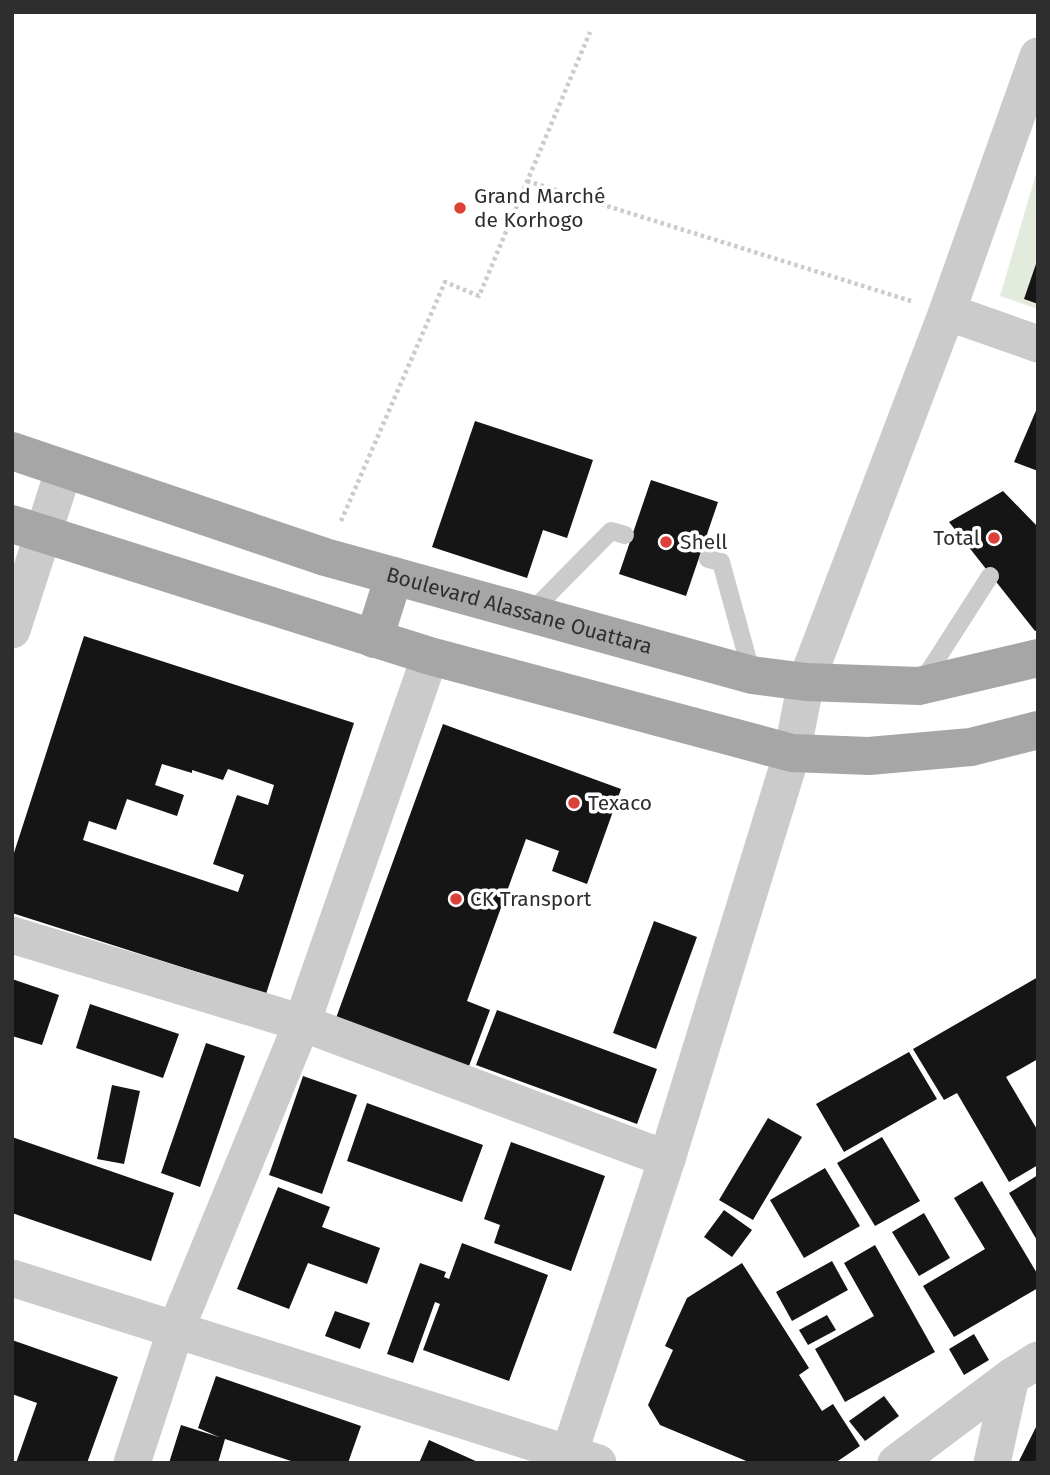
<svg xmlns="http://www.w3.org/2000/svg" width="1050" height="1475" font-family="'Fira Sans',sans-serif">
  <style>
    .green { fill: #e2ebdc }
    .building { fill: #151515; fill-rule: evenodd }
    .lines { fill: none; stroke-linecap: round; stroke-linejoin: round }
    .path { stroke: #cbcbcb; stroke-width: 4.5; stroke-dasharray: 3.5 3.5; stroke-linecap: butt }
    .service { stroke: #cbcbcb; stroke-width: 18 }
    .minor { stroke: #cbcbcb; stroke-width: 37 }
    .primary { stroke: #a6a6a6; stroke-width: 38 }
    .poi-dot { fill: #dc4039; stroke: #fff; stroke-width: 2.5 }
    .labels { text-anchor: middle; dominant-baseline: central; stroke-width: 7; stroke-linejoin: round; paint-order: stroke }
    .poi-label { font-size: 21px; fill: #2e2e2e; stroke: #fff; text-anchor: start }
    .street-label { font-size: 21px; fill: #2e2e2e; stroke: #fff }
  </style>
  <rect width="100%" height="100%" fill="#fff"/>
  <!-- green -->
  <polygon class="green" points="1038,167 1038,309 1000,296"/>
  <!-- building -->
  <g class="building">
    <polygon points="1037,261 1038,261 1038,304 1024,299"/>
    <polygon points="1038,406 1038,471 1014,462"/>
    <polygon points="475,421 593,460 567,538 543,530 527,578 432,547"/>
    <polygon points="651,480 718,502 686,596 619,574"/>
    <polygon points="1003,491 1038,527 1038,630 1035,631 949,522"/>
    <path d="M 84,636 L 354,723 L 266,994 L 12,913 L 12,859 ZM 162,764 L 192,773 L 192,770 L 223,780 L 228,769 L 274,785 L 268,805 L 237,795 L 213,864 L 244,875 L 238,892 L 83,840 L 89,821 L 116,830 L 127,799 L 177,816 L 184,795 L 155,785 Z"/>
    <polygon points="443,724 621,789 587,884 552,871 559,851 526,839 467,1001 490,1010 469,1066 336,1018"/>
    <polygon points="654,921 697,937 656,1049 613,1033"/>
    <polygon points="1038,977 1038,1059 1006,1077 1038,1131 1038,1165 1009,1182 957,1093 944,1100 913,1049"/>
    <polygon points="12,979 59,995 42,1045 12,1036"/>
    <polygon points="90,1004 179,1034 163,1078 76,1048"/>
    <polygon points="497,1010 657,1069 637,1124 476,1065"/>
    <polygon points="206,1043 245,1056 200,1187 161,1173"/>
    <polygon points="909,1052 937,1099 844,1152 816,1104"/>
    <polygon points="303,1076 357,1095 322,1194 269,1175"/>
    <polygon points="112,1085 140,1091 124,1164 97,1159"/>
    <polygon points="367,1103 483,1145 462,1202 347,1161"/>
    <polygon points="768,1118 802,1137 753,1220 719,1200"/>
    <polygon points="12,1137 174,1193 151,1261 12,1213"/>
    <polygon points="882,1137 920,1201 875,1226 837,1163"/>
    <polygon points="511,1142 605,1176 571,1271 494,1243 500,1225 484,1219"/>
    <polygon points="825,1168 860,1226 804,1258 770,1200"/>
    <polygon points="1038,1175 1038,1242 1009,1193"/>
    <polygon points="982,1181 1038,1275 1038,1288 954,1337 923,1286 985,1249 954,1198"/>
    <polygon points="278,1187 330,1207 322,1227 380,1248 367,1284 308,1263 289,1309 237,1289"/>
    <polygon points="724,1210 752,1230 732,1257 704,1237"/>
    <polygon points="924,1213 950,1258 919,1276 892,1232"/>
    <polygon points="462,1243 548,1275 509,1381 423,1350 440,1304 435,1302 413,1363 387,1354 420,1263 446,1272 444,1277 449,1279"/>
    <polygon points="875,1245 935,1352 845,1402 815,1349 874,1316 844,1263"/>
    <polygon points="832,1261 848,1290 792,1321 776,1292"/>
    <polygon points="742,1263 809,1368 799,1375 822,1411 833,1404 860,1446 835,1463 751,1463 660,1425 648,1405 673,1350 665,1346 687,1298"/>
    <polygon points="335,1311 370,1323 360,1349 325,1336"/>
    <polygon points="827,1315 836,1330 808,1345 799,1330"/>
    <polygon points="974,1334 989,1360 964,1375 949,1349"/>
    <polygon points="12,1340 118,1377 87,1463 16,1463 37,1403 12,1394"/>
    <polygon points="216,1376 361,1426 348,1463 297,1463 225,1439 218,1463 169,1463 181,1425 219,1437 198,1428"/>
    <polygon points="884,1396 899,1416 865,1441 849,1421"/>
    <polygon points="1038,1423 1038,1463 1018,1463"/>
    <polygon points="429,1440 480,1463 419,1463"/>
  </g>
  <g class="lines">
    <!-- path -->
    <g class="path">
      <polyline points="527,181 911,301"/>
      <polyline points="341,521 445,282 479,296 590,32"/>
    </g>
    <!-- service -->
    <g class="service">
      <polyline points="708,559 721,562 752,675"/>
      <polyline points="531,612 611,531 625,535"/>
      <polyline points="922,682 990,576"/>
    </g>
    <!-- minor -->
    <g class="minor">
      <polyline points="947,312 1038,344"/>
      <polyline points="12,630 64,469"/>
      <polyline points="12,935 302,1023 667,1159"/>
      <polyline points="12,1278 598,1463"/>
      <polyline points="132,1463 176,1329 302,1023 430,656"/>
      <polyline points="566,1463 667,1159 792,753 806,682 947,312 1038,56"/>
      <polyline points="896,1463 1011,1377 1038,1360"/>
      <polyline points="992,1463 1011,1377"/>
    </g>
    <!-- primary -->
    <g class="primary">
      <path id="s1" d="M 12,451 L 325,557 L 752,675 L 806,682 L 919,686 L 1038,658"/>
      <polyline points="12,524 430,656 792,753 869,756 971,747 1038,730"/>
      <polyline points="374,639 394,576"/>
    </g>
  </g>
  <!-- markers -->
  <g class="poi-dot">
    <circle cx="460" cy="208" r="7"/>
    <circle cx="994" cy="538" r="7"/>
    <circle cx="666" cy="542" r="7"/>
    <circle cx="574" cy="803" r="7"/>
    <circle cx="456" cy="899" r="7"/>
  </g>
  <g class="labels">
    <!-- poi labels -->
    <g class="poi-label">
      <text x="474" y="196">Grand Marché<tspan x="474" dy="24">de Korhogo</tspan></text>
      <text x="980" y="538" text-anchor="end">Total</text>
      <text x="680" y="542">Shell</text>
      <text x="588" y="803">Texaco</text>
      <text x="470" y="899">CK Transport</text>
    </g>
    <!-- street labels -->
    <g class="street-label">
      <text stroke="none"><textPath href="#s1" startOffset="532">Boulevard Alassane Ouattara</textPath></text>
    </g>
  </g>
  <!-- border -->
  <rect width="1050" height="1475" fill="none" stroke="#2e2e2e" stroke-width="28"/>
</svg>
